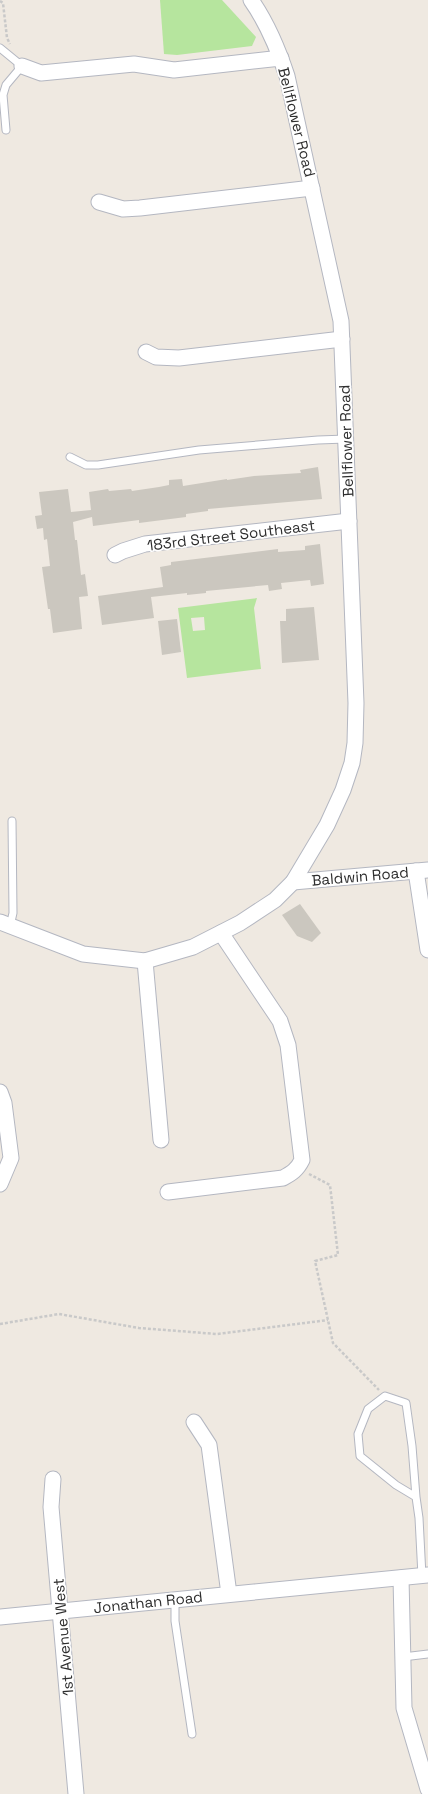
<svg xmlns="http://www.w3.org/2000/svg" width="428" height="1794" font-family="'Space Grotesk',sans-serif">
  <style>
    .green { fill: #b6e59e; fill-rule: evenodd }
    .building { fill: #cbc7bf }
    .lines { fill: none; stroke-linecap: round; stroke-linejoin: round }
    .service-casing { stroke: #b4b7c1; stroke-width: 9 }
    .minor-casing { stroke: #b4b7c1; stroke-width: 17 }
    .path { stroke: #c9c9c9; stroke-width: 2.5; stroke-dasharray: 3 2; stroke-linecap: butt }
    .service { stroke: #fff; stroke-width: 7 }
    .minor { stroke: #fff; stroke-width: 15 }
    .labels { text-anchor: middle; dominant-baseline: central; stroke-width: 3.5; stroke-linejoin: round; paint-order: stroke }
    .street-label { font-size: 15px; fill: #2e2e2e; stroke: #fff }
  </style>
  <rect width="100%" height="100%" fill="#efe9e1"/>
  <!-- green -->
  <g class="green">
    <polygon points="160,0 222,0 256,37 252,46 177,55 164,54"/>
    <path d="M 257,598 L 254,608 L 261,669 L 187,678 L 178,608 ZM 204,617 L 205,630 L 193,631 L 191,618 Z"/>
  </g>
  <!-- building -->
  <g class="building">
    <polygon points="318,467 322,499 208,509 208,511 186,514 186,517 139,523 139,520 93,526 92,517 73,522 75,540 77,540 81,575 85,574 88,596 79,597 82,629 53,633 50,609 48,609 42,567 50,566 47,539 44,540 43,528 37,529 35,516 42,515 39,492 68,489 71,512 91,510 89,492 108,489 109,491 131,489 132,491 159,487 169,485 169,480 182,479 183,486 227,479 227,480 254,476 301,473 300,470"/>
    <polygon points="320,544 324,584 311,586 310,580 281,583 282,589 269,591 268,585 206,591 206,593 187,595 187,593 151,597 154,618 102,625 98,596 163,587 160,567 171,565 171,562 278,549 278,552 305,550 305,546"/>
    <polygon points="314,607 319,660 282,663 280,621 286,621 286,609"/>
    <polygon points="177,619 181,652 162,655 158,621"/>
    <polygon points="300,904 321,933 312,942 297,936 282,915"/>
  </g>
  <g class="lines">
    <!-- service casing -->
    <g class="service-casing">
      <g id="service">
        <polyline points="0,48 22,66 6,85 3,95 6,130"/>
        <polyline points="70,457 86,465 98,465 199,450 318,440 346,439"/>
        <polyline points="10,926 13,913 12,821"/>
        <polyline points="416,1497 412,1446 406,1403 385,1396 368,1409 358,1434 360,1456 396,1485 416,1497 419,1518 422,1576"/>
        <polyline points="175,1600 175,1621 192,1734"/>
        <polyline points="403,1657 428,1654"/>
      </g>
    </g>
    <!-- minor casing -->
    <g class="minor-casing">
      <g id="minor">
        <polyline points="22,66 41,73 134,64 174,70 281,58"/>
        <polyline points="99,202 123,209 140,208 312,188"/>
        <polyline points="146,352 156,357 179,358 342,339"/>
        <polyline points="115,555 123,551 145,544 349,521"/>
        <polyline points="416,871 428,950"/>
        <polyline points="293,882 428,870"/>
        <path d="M 0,922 L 83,954 L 145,961 L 193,947 L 240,923 L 275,900 L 293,882 L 327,825 L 343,790 L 352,763 L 355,743 L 356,703 L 341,321 L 287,76 C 278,49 268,24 251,0"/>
        <polyline points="145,961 161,1140"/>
        <polyline points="0,1092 4,1103 11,1158 0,1184"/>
        <path d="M 168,1192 L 283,1178 C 292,1173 297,1170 302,1160 L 288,1045 L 280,1021 L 221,933"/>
        <polyline points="194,1422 209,1445 229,1594"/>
        <polyline points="53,1479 51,1507 76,1794"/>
        <polyline points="401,1578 404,1708 428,1789"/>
        <polyline points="0,1617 428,1575"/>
      </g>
    </g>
    <!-- path -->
    <g class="path">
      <polyline points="0,1 3,3 7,38 10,44"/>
      <polyline points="309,1174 330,1185 338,1255 315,1261 333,1343 379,1390"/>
      <polyline points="0,1324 59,1314 139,1328 217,1334 328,1320"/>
    </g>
    <!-- service -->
    <use href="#service" class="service"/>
    <!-- minor -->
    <use href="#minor" class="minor"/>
  </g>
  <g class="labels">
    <!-- street labels -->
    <g class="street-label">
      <text transform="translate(297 122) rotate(76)">Bellflower Road</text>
      <text transform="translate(346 441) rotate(-92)">Bellflower Road</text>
      <text transform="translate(231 535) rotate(-7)">183rd Street Southeast</text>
      <text transform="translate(360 876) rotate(-5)">Baldwin Road</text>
      <text transform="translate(148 1602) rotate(-6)">Jonathan Road</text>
      <text transform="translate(63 1637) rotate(-95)">1st Avenue West</text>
    </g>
  </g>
</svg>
